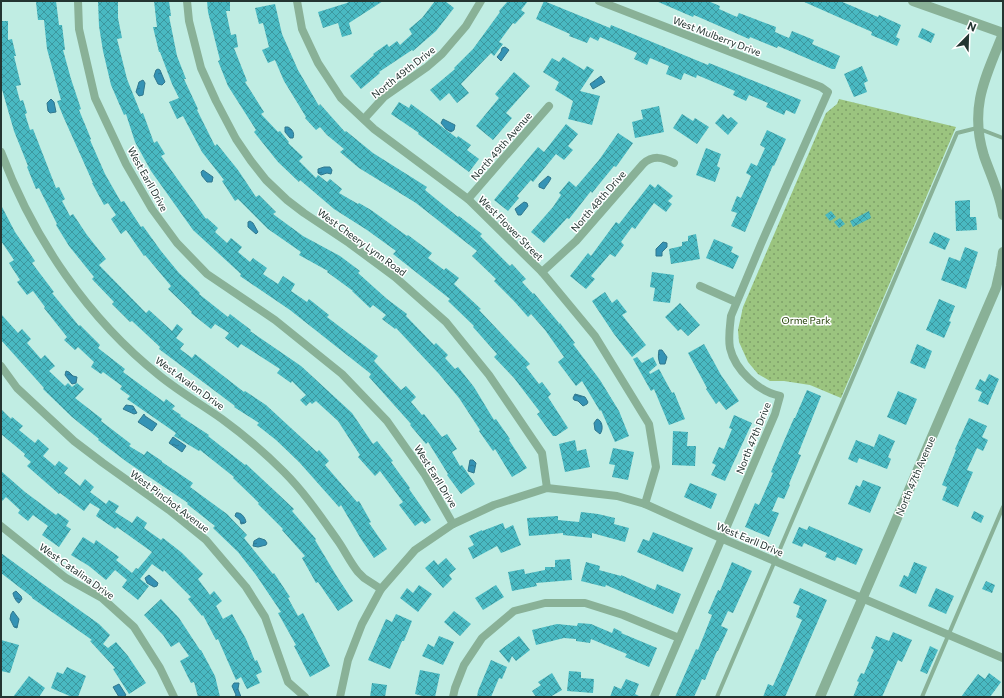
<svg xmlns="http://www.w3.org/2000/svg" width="1004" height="698" font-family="Commissioner,sans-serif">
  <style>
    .park { fill: url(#park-dots) }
    .water { fill: url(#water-ripples); stroke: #2f778d }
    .building { fill: url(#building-cross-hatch) }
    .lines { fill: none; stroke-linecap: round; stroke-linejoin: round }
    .service { stroke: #89b197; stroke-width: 4 }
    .minor { stroke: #89b197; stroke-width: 8 }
    .tertiary { stroke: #89b197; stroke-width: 10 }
    .labels { text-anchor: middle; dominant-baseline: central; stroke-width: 3; stroke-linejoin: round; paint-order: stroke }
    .street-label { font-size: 10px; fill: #233531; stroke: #fff }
    .park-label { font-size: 10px; fill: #1e3c00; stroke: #fff }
  </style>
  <defs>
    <pattern id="park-dots" width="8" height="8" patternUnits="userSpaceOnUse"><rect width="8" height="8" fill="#9bc47f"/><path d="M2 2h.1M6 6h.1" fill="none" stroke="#7ea069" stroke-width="1.8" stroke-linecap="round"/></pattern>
    <pattern id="water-ripples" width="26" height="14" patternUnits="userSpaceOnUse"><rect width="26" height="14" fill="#3493b5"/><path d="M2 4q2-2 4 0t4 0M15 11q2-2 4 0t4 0" fill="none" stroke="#2c7994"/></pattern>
    <pattern id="building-cross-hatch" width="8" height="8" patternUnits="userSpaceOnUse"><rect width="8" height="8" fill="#49b9c2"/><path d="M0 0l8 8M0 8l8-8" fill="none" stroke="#3c979e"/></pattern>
  </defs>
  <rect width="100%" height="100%" fill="#c0ede3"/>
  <!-- park -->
  <polygon class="park" points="839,99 956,127 841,398 810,385 784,381 770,381 758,374 748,362 739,342 738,330 743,307 826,113 837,104"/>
  <!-- water -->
  <g class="water">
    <polygon points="505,47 509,50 501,61 497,57 501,52 502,48"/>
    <polygon points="158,69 160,70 165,82 162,85 158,84 154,76 156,70"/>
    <polygon points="601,76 605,82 593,89 590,84"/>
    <polygon points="143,80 145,83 143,95 139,96 136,92 139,82"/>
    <polygon points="51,99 54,102 56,112 50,113 48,111 47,103"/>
    <polygon points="443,119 455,125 454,130 451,132 446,129 441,123"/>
    <path d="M 285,127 L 288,127 C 292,129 295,133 293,138 L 290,138 L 285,132 Z"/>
    <polygon points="324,167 330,167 332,170 331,174 327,173 321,175 318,173 318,169"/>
    <polygon points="203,170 213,177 212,182 207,182 202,176 201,172"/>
    <path d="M 548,176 L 551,178 C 549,183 547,184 544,189 L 539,187 L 539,184 Z"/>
    <polygon points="524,202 527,203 528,206 521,215 518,215 515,209"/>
    <polygon points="250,221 253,223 258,232 256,234 248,227 248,222"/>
    <polygon points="663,242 667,243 667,247 662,252 662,256 656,256 656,249"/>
    <path d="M 659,350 L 662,350 L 667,357 L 665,364 L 660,364 C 658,358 658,356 659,350 Z"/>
    <polygon points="66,371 69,372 73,376 77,377 76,383 72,384 65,375"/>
    <polygon points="575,394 585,397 588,402 587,404 583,406 578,401 574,400 573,398"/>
    <polygon points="126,405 133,406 137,413 134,414 123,409"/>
    <polygon points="144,414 145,416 157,424 152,431 138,422"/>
    <path d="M 597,419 C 602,420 604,429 600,434 L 595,430 L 594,423 Z"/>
    <polygon points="173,437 186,446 182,452 169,443"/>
    <polygon points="470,460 473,460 476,463 474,473 468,471"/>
    <path d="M 236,513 C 241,512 245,517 246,522 L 245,523 L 241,524 L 240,520 L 235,516 Z"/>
    <polygon points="259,538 265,540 267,543 266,545 258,547 253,546 254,541"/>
    <polygon points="149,575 158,583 157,586 154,587 147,583 145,578"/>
    <path d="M 16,591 L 21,596 L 22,599 L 19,603 C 17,603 13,596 13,593 Z"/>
    <polygon points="13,611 19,619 17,628 14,627 10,619 11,614"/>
    <polygon points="234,683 239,683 238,689 241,697 235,697 236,695 232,686"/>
    <polygon points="119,684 126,695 123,697 119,697 113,687"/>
  </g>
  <!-- building -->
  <g class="building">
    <polygon points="41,1 56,1 59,25 62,25 65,50 63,50 71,79 81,109 79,110 91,139 90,140 105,174 121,202 124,201 141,227 143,226 161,251 179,273 200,293 199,294 228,317 230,314 251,330 250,331 301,366 352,413 373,444 377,441 393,461 391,462 410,488 409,489 431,520 425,524 422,521 415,526 399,505 403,502 380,471 375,476 358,457 360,455 338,421 316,401 312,404 310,402 306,406 300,400 306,395 292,381 291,383 277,373 280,369 241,344 238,348 225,338 229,333 215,324 211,329 191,313 192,312 168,289 171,286 145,255 144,256 126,230 121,234 111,219 116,215 108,203 104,205 92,183 93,183 63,116 57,101 61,100 47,49 44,20 38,20 36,2"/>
    <polygon points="98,1 118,1 118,18 122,38 117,39 127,79 141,114 143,113 154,143 157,141 165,154 161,156 206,219 207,218 218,228 215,232 227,243 231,238 242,247 238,252 250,262 253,258 267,268 263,274 278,284 283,276 295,284 291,291 307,302 309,299 329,315 327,317 378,356 374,361 401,390 406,386 416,397 411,402 422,415 424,414 442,437 447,434 457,449 452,452 460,466 462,465 475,484 461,494 447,475 448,474 428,442 426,444 410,425 411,424 369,377 371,374 290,310 240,276 241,274 193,230 151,171 135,142 126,114 124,115 111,85 103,51 99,26"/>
    <polygon points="154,1 169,1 171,16 169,16 177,56 186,79 184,79 198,109 197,110 215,146 217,144 238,170 256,197 259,195 276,212 273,214 303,236 340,256 360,271 358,273 387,299 407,314 406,316 434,345 436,343 448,355 445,358 455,369 458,367 474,387 494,420 496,419 510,439 509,440 527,468 512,477 495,449 493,451 479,431 480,430 459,398 439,374 396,328 395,329 382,319 386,315 373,305 370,308 352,291 353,291 327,272 328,271 299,255 301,252 268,229 238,199 235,201 222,181 224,180 202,152 183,116 177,119 169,102 179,98 172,84 160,52 159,52 153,27 157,27"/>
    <polygon points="207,1 230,1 230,11 226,11 231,35 236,34 238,47 234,48 247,81 245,82 264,112 261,114 278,132 280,131 289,142 288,143 303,157 299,161 316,178 318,175 327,182 330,179 342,189 339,193 358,204 359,203 371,210 407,236 408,235 432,253 428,258 444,270 446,268 459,278 454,284 481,309 479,310 530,364 526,367 539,384 542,382 551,394 548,397 568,428 556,436 553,436 537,414 540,412 514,378 494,357 497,354 473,327 474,326 448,301 450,299 393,254 396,251 367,230 334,209 300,180 299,182 278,162 254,132 256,130 228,86 218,61 220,60 208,12"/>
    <polygon points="350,1 383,1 349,23 352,34 342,37 338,23 323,28 318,12 347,3"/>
    <polygon points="435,1 445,1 454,8 436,31 413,51 412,50 379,72 380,73 361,89 350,76 374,55 373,54 387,44 389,47 397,41 400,45 412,34 409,29 422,18"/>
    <polygon points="508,1 528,1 521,10 525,13 515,24 513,23 499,42 503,44 494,56 491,53 461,84 469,93 457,103 449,93 440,101 430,90 455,69 454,68 473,49 500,12 499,11"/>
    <polygon points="544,1 610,28 611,25 708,65 709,63 801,100 795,114 786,110 784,115 766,107 768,103 749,95 746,101 733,95 735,91 697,75 696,78 684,73 681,80 666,74 669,66 650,58 647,65 634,59 637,53 600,37 598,41 590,37 587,43 569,36 570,34 536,19"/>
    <polygon points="656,1 708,1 720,6 719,9 737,17 739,13 776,27 775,32 789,38 792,31 814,40 812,44 840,56 835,69 832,69 778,46 777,48 750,37 749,39 694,15 693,17"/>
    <polygon points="802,1 840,1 878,17 879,15 901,25 896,37 900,39 897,46 871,35 872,32"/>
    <polygon points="275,4 282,34 298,70 319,106 320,104 345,132 346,131 373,153 427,187 425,190 458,217 459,216 482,234 480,236 510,266 512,264 526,279 522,282 533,294 534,293 559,323 558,325 560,323 575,343 573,344 600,380 619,411 629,436 615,442 601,410 600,411 582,381 576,386 558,362 564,357 545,330 531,314 528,317 514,301 494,281 496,279 472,256 477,251 416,203 359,168 340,152 344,149 327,135 320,127 316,130 305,118 306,117 284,81 275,60 268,63 262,50 269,47 263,23 259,24 255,8"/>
    <polygon points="1,21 8,21 8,40 12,39 16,56 14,56 21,85 16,86 20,101 23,100 27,113 25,114 30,130 33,129 56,188 59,187 65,199 62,201 70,216 73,214 87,235 106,259 99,265 146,313 149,310 172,331 177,324 183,329 176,338 184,344 180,349 192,358 195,354 244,392 245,391 266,405 317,452 319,450 329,461 325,465 357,502 359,501 371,522 369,523 387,549 374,558 361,539 341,505 339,507 299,462 276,440 257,425 259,423 234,407 235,406 159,349 160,347 132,321 130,322 112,304 114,302 92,279 94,277 69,246 56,225 57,224 39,188 36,189 27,167 28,166 14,131 1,86"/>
    <polygon points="922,28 935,34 931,43 918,37"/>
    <polygon points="563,57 584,70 587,66 594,70 580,91 600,96 592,125 568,119 573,101 555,90 559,82 543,72 552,58 559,62"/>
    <polygon points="862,66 868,81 864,83 867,92 854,97 844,74"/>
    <polygon points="514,72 530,86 506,113 512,118 493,140 476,126 499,98 495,94"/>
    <polygon points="399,102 409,108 411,104 426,115 457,138 458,136 471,145 467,150 479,159 469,172 418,134 419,133 391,114"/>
    <polygon points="659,106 664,132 635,138 632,122 643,119 641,110"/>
    <polygon points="682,114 693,121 695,118 709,127 697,144 673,128"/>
    <polygon points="723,114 728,119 731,117 738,123 728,135 715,123"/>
    <polygon points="566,124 578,134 568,146 573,150 564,160 556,154 533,182 531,180 517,196 519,198 508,211 494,200 538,147 544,152"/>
    <polygon points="767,130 786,139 774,166 773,165 745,232 731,226 737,213 731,211 737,196 741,198 751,176 746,173 751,163 757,166 765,148 760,145"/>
    <polygon points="618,133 633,143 616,167 614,166 592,193 591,191 569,219 567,218 544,243 531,232 553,207 561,195 559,193 569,181 576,187 599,160"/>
    <polygon points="706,148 721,154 717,166 720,168 715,182 696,175"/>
    <polygon points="650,184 655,188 658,184 673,196 668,201 672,204 666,212 654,203 635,229 632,227 621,242 624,245 615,257 610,254 591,276 595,279 586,289 570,276 588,253 591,256 616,222 619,224"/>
    <polygon points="970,200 970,217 976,217 977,230 956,231 955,201"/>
    <polygon points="1,205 15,232 35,261 32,263 54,292 52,293 79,326 80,325 100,345 98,348 125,369 123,372 164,402 166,399 175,406 172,409 181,415 180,416 209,435 208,436 245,465 246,464 294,509 292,511 316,539 315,540 336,575 353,601 338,611 318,582 316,583 302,558 305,556 282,530 283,529 258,504 259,503 233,478 234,477 200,450 199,451 174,436 176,433 127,399 130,396 120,389 122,386 103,372 101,374 91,367 94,362 78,347 75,350 64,340 67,337 44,308 45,307 33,291 27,295 17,282 20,280 9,263 14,260 1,241"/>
    <polygon points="831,211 836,217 830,221 825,215"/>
    <polygon points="869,211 871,218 853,227 850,221"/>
    <polygon points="840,218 845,224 839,228 834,222"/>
    <polygon points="934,232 950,239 945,250 929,243"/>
    <polygon points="696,234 700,259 671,264 669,249 682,246 682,242 688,241 688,236"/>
    <polygon points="714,239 733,247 731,252 739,256 733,269 706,258"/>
    <polygon points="965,247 978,252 966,289 941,280 949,257 960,261"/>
    <polygon points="652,272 674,275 670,303 653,301 655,288 650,287"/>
    <polygon points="605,292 612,303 617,299 627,312 622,315 646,345 632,357 614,334 592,301"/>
    <polygon points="939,299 955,306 949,321 951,322 944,338 926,330"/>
    <polygon points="680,303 700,325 688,336 681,329 678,331 665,317"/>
    <polygon points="1,314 18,333 22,329 31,339 27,343 41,359 45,355 55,366 49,371 65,386 68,383 72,387 77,383 84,389 75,398 102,419 101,421 131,444 129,446 144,455 147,451 162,461 162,462 193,483 190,487 227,514 247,535 244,538 273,574 274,573 290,597 288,598 298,616 303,613 330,666 310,677 294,646 296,645 278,613 281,612 256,575 238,552 213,528 215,526 187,504 188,503 127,462 98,440 99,439 72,417 43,389 44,388 1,340"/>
    <polygon points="704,344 721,375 739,401 726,410 719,401 716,404 706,389 707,388 688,353"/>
    <polygon points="917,344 932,351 925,369 910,363"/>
    <polygon points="637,357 642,363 653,357 657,365 649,372 650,374 659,369 672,393 674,392 685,419 669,425 654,389 651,391 633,359"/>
    <polygon points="989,374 999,379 988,405 978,401 982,392 975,389 980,379 985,382"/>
    <polygon points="807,390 821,396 798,454 801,455 789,484 790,485 784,499 778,497 772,511 779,513 769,537 745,527 755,503 759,505 773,473 771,472 784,441 794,418 795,418"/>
    <polygon points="898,391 917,399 906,425 887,417"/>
    <polygon points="1,409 11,419 12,417 23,426 19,430 35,443 38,439 49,449 43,456 55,466 59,461 68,468 64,473 80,486 85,479 94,487 90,492 106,504 109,500 119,506 115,512 132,523 137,516 147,523 144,528 161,540 163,538 181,552 203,574 198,579 210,595 214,591 222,601 216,606 223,619 232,614 246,639 255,661 257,660 262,672 256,675 260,683 247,689 241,677 236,680 218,639 216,640 203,615 202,616 188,599 191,597 164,570 163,572 152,564 140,579 149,586 138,600 122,587 127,580 115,570 106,580 89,566 71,555 83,537 94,544 96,540 119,557 116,560 132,573 136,568 138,569 152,552 117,527 115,529 96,516 100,509 90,503 84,511 60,493 59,494 27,466 31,462 24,456 25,454 1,434"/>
    <polygon points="734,415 752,423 725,481 711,475 716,465 712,463 719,447 724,449 732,429 729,428"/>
    <polygon points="969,418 987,426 982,437 988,440 983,451 977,448 967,470 973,472 958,507 942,500 947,487 942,485 956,450 955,449"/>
    <polygon points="673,431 688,432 687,446 696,446 695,466 672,465"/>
    <polygon points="879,434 895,441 888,457 891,459 887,469 859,458 857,463 848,459 856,440 874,447"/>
    <polygon points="575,440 577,451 586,449 590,467 565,472 559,444"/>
    <polygon points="613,448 634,452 628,480 612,477 615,465 609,464"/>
    <polygon points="1,471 25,492 56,515 58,513 69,521 66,526 71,529 59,547 42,535 48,526 33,515 28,521 18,513 20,510 6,497 1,502"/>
    <polygon points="863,480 881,487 870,513 848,504 856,485 860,487"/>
    <polygon points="690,483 717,494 711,509 684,497"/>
    <polygon points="974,511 984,516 981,523 971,518"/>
    <polygon points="581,512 598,514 615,518 614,524 629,528 625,542 592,533 592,538 563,535 563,533 529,536 527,518 558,516 558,520 579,522"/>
    <polygon points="503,523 505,529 513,525 521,545 501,553 497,546 473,559 468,548 474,545 469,536 482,530 482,531"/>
    <polygon points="809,526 863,549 856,565 837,557 835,561 825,557 827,553 804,543 802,547 792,543 799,527 807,530"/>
    <polygon points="653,532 693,548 683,572 637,552 643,539 649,541"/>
    <polygon points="1,553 43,584 99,624 110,635 103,644 108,648 116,642 128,656 146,683 129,694 113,669 115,668 90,641 92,640 32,598 32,597 1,573"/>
    <polygon points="446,558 456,569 449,575 452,579 443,588 425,568 434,560 438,565"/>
    <polygon points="570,559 572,580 536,583 537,586 512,591 508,572 524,569 525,574 545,570 545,567 555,567 555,560"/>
    <polygon points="586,562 600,566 599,570 621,576 621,575 655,590 657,584 681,594 673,614 606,585 605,587 581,581"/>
    <polygon points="732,562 752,571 733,613 728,611 721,626 728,629 718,651 717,651 705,680 702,679 694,697 675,697 696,649 698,650 712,615 708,613 718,590 720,591"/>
    <polygon points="914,562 927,567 916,594 899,586 904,575 908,577"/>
    <polygon points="986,581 995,585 992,593 982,589"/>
    <polygon points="419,585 432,594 418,612 400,598 407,588 413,593"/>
    <polygon points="496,585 504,597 483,610 475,598"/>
    <polygon points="800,588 827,600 785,697 763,697 768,684 773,686 802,620 796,617 800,606 793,603"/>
    <polygon points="936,588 954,596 946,614 928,606"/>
    <polygon points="161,599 179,618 200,650 201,650 215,676 220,697 198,697 194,682 191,683 180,661 189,656 179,642 171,647 163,635 144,615"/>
    <polygon points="454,611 471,624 460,636 444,622"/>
    <polygon points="396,614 412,621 404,641 402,641 390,669 368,660 386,619 392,622"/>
    <polygon points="578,623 591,624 612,633 614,628 622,632 621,633 657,648 649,667 625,657 627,654 591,639 590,643 576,641 576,639 564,638 536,645 532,630 557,624 577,626"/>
    <polygon points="893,632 912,640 902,662 898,660 882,697 853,697 859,682 857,681 861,673 864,674 874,650 871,648 876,636 889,641"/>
    <polygon points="439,636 454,642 443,665 422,656 428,644 434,647"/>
    <polygon points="519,636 530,650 516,661 512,656 509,663 499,651"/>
    <polygon points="1,640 19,645 10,673 1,671"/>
    <polygon points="930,646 938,650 927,674 920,671"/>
    <polygon points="491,660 507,667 502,679 499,678 491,697 477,697 478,691"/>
    <polygon points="67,667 86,676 78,697 72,697 51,688 57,672 63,674"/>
    <polygon points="420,670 440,674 435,697 426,697 415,694"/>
    <polygon points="569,671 581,672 581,678 594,679 593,693 567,691"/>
    <polygon points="552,673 562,690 550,697 536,697 532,691 541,685 538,682"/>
    <polygon points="989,673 1001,682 990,697 961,697 978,674 985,679"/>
    <polygon points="29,676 45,688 39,697 13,697"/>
    <polygon points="626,679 639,684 635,694 641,697 610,697 614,686 621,689"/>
    <polygon points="372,683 387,685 385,697 370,697"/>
  </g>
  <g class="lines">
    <!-- service -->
    <g class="service">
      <polyline points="717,697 957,133 977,128 1003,138"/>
      <polyline points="922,697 1003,507"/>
    </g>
    <!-- minor -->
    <g class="minor">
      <polyline points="78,1 79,29 95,98 126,164 152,209 177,243 207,274 275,320 342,374 387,421 425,475 453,524"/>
      <polyline points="187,1 189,21 201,68 216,101 236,139 251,161 266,180 287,200 304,213 349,243 395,277 446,322 489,375 542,453 547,488"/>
      <polyline points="297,1 302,29 309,44 318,63 341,98 374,129 468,199 542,272 595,336 649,424 656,467 645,504"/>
      <path d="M 599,1 L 821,87 L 828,92 L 761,244 L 731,316 C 730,326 728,338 730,348 C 735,370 759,392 780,396 L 775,414 L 654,697"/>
      <polyline points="364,119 384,97 427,67 442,54 466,26 481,1"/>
      <path d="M 1,152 C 33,238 88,319 160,376 C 180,392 202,405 222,419 C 244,435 265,453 284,472 C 305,493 321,517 338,541 C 345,551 350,562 358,572 L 364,578 L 381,589"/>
      <polyline points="468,199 549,106"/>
      <path d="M 542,272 L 576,241 L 643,164 C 653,155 662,157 674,163"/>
      <polyline points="700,286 736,302"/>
      <polyline points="1,366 17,388 74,441 103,463 169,510 206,540 246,587 265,617 288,682 305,697"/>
      <polyline points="1,526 66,578 102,598 134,627 160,668 174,697"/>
      <polyline points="340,697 348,660 362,624 381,589 415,550 453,524 494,505 547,488 617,496 645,504 723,539 1003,658"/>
      <polyline points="453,697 455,688 464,665 482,638 514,611 545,603 585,603 623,615 679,638"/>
    </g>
    <!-- tertiary -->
    <g class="tertiary">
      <polyline points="913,1 1003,33"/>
      <path d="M 1003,34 C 985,78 969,108 984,156 C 991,176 1000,194 1003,215"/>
      <polyline points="820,697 996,288 1001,266 1003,252"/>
    </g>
  </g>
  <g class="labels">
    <!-- street labels -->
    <g class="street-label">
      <text transform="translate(717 36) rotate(21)">West Mulberry Drive</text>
      <text transform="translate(403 72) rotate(-38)">North 49th Drive</text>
      <text transform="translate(501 146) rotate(-49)">North 49th Avenue</text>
      <text transform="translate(148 179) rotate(61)">West Earll Drive</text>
      <text transform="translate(598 201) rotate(-49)">North 48th Drive</text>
      <text transform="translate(511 228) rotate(45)">West Flower Street</text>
      <text transform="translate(362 242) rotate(36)">West Cheery Lynn Road</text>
      <text transform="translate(190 383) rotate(36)">West Avalon Drive</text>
      <text transform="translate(753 438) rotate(-68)">North 47th Drive</text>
      <text transform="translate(436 476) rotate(58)">West Earll Drive</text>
      <text transform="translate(915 476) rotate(-67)">North 47th Avenue</text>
      <text transform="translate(170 501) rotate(37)">West Pinchot Avenue</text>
      <text transform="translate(750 539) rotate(23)">West Earll Drive</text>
      <text transform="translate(77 571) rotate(35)">West Catalina Drive</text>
    </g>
    <!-- park labels -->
    <g class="park-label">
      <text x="806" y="320">Orme Park</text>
    </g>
  </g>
  <!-- border -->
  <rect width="1004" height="698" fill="none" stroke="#233531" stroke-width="4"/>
  <!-- north arrow -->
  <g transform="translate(968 36) rotate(23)" stroke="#ffffff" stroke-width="3" paint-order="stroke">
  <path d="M0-3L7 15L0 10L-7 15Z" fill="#233531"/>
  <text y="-6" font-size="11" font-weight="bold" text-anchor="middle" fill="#233531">N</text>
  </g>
</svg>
